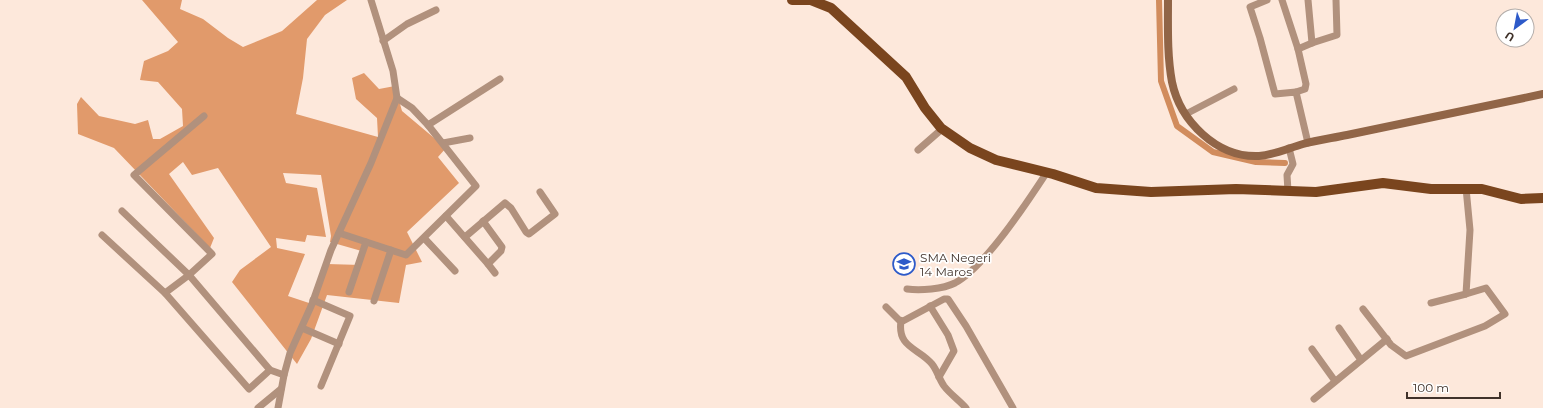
<svg xmlns="http://www.w3.org/2000/svg" width="1543" height="408" font-family="Montserrat,sans-serif">
  <style>
    .forest { fill: #e19a6b; fill-rule: evenodd }
    .lines { fill: none; stroke-linecap: round; stroke-linejoin: round }
    .canal { stroke: #d18c5d; stroke-width: 6 }
    .street { stroke: #b1917d; stroke-width: 7 }
    .secondary { stroke: #916547; stroke-width: 8 }
    .primary { stroke: #7a451e; stroke-width: 10 }
    .labels { text-anchor: middle; dominant-baseline: central; stroke-width: 3.5; stroke-linejoin: round; paint-order: stroke }
    .poi-label { font-size: 12px; fill: #40322a; stroke: #fff; text-anchor: start }
  </style>
  <rect width="100%" height="100%" fill="#fde8db"/>
  <!-- forest -->
  <path class="forest" d="M 142,0 L 182,0 L 180,9 L 203,19 L 228,38 L 243,47 L 282,31 L 317,0 L 347,0 L 325,15 L 307,39 L 303,78 L 296,114 L 378,137 L 377,118 L 356,99 L 352,78 L 364,73 L 379,89 L 395,86 L 402,111 L 446,148 L 438,157 L 459,183 L 407,232 L 422,262 L 406,265 L 399,303 L 327,295 L 311,339 L 297,364 L 232,282 L 240,270 L 271,247 L 218,168 L 192,175 L 183,162 L 169,174 L 214,238 L 210,248 L 114,148 L 78,134 L 77,104 L 81,97 L 99,116 L 135,124 L 148,120 L 153,139 L 160,139 L 183,126 L 182,109 L 158,82 L 140,80 L 144,61 L 168,51 L 178,42 ZM 283,173 L 321,175 L 331,236 L 330,242 L 365,252 L 361,265 L 327,264 L 312,304 L 288,296 L 305,254 L 277,248 L 276,238 L 305,242 L 307,235 L 326,237 L 317,188 L 286,183 Z"/>
  <g class="lines">
    <!-- canal -->
    <polyline class="canal" points="1159,0 1161,81 1177,126 1213,152 1256,162 1285,163"/>
    <!-- street -->
    <g class="street">
      <polyline points="1267,0 1250,7 1260,38 1275,94 1296,92 1308,143"/>
      <polyline points="1282,0 1298,49 1306,84 1305,89 1296,92"/>
      <polyline points="1308,0 1312,43"/>
      <polyline points="383,41 407,24 436,10"/>
      <polyline points="1298,49 1312,43 1337,35 1336,0"/>
      <polyline points="1186,114 1234,89"/>
      <polyline points="428,125 500,79"/>
      <polyline points="443,143 470,138"/>
      <polyline points="918,150 942,129"/>
      <polyline points="1288,191 1287,175 1293,164 1289,148"/>
      <polyline points="122,211 189,275 270,370 284,375"/>
      <polyline points="446,216 488,264 501,251 502,247 483,221"/>
      <polyline points="339,233 406,255 476,186 428,125 412,108 397,98"/>
      <polyline points="102,235 165,293 249,389 270,370"/>
      <polyline points="465,237 505,203 511,208 526,232 529,234 555,214 540,192"/>
      <polyline points="425,239 455,271"/>
      <polyline points="488,264 495,273"/>
      <path d="M 907,289 C 920,291 943,289 955,283 C 985,267 1028,201 1047,172"/>
      <polyline points="349,292 366,242"/>
      <polyline points="165,293 189,275 212,254 134,175 204,116"/>
      <polyline points="313,300 350,316 321,386"/>
      <polyline points="374,301 391,250"/>
      <polyline points="1431,303 1466,294 1470,230 1466,188"/>
      <polyline points="930,306 948,335 954,351 939,377"/>
      <polyline points="886,307 899,320 903,321 944,299 948,299 966,326 1013,408"/>
      <polyline points="1363,309 1391,345 1406,356 1485,326 1505,314 1486,288 1466,294"/>
      <path d="M 901,321 C 897,348 919,348 932,364 C 937,370 939,379 944,386 C 950,394 959,400 966,408"/>
      <polyline points="302,328 339,344"/>
      <polyline points="1339,328 1361,360"/>
      <polyline points="1312,349 1335,381"/>
      <polyline points="1314,399 1387,339"/>
      <polyline points="258,408 281,389"/>
      <polyline points="278,408 284,375 290,353 312,304 331,250 371,163 397,98 393,71 371,0"/>
    </g>
    <!-- secondary -->
    <path class="secondary" d="M 1168,0 C 1168,27 1167,55 1172,82 C 1180,121 1217,158 1259,156 C 1274,155 1289,148 1303,144 C 1317,140 1333,138 1347,135 C 1413,121 1478,107 1543,94"/>
    <!-- primary -->
    <polyline class="primary" points="792,0 811,0 831,8 906,77 925,108 941,128 970,148 996,160 1053,174 1096,188 1151,192 1236,189 1316,192 1383,183 1431,189 1482,189 1521,199 1543,198"/>
  </g>
  <!-- icons -->
  <defs>
    <g id="school-ring" transform="scale(1.15)"><circle r="9.5" fill="#fff" stroke="#2d5ac9" stroke-width="1.5"/><path d="M0-5L7-2L0 1L-7-2ZM-4 1L0 2.5L4 1V4Q0 6-4 4Z" fill="#2d5ac9"/></g>
  </defs>
  <g fill-rule="evenodd">
    <use href="#school-ring" x="904" y="264"/>
  </g>
  <g class="labels">
    <!-- poi labels -->
    <g class="poi-label">
      <text x="920" y="257">SMA Negeri<tspan x="920" dy="14">14 Maros</tspan></text>
    </g>
  </g>
  <!-- north arrow -->
  <g transform="translate(1515 28) rotate(212)"><circle r="19" fill="#ffffff" stroke="#b3adaa"/>
  <path d="M0-3L7 15L0 10L-7 15Z" fill="#2d5ac9"/>
  <text y="-6" font-size="11" font-weight="bold" text-anchor="middle" fill="#40322a">U</text>
  </g>
  <!-- scale -->
  <path d="M1407 392v6h93v-6" fill="none" stroke="#40322a" stroke-width="2"/>
  <text x="1413" y="392" font-size="12" fill="#40322a" stroke="#ffffff" stroke-width="3" paint-order="stroke">100 m</text>
</svg>
